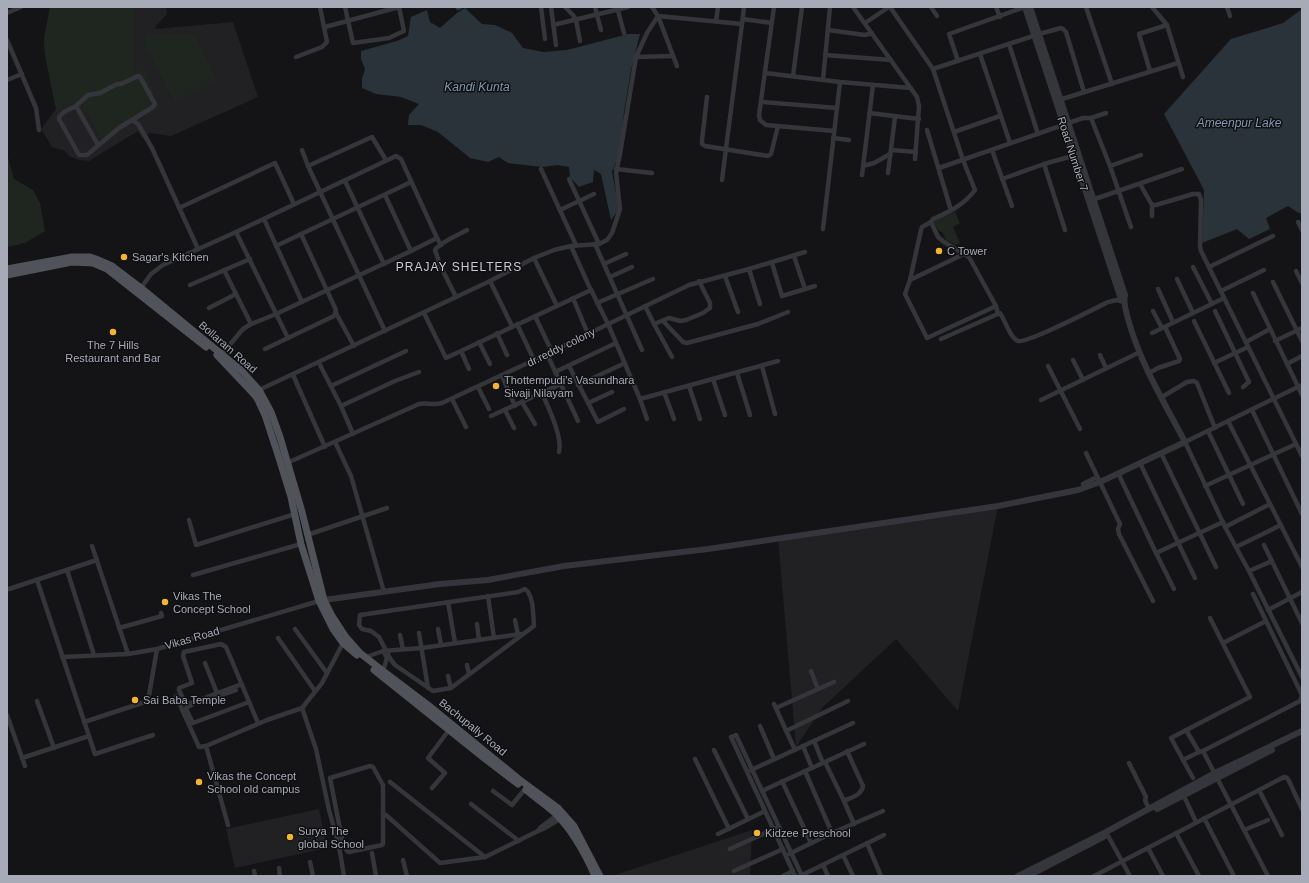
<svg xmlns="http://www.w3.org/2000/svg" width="1309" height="883" font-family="Arial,sans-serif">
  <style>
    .built { fill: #212023 }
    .green { fill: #1f2620 }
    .water { fill: #2b333a }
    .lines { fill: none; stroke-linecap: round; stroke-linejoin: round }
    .minor { stroke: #35363b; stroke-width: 4.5 }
    .tertiary { stroke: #35363b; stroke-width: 6 }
    .primary { stroke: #51535a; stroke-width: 7 }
    .poi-dot { fill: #f3b52f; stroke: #100f11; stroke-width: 1.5 }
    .labels { text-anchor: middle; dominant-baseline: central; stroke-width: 3; stroke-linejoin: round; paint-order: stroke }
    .street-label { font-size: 11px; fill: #a6abb7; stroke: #100f11 }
    .poi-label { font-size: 11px; fill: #a6abb7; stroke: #100f11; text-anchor: start }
    .water-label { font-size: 12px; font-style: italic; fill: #7d98b2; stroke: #100f11 }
    .neighbourhood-label { font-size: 12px; letter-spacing: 1px; fill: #c7cad3; stroke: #100f11 }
  </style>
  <rect width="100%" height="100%" fill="#141416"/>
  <!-- built -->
  <g class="built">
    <polygon points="50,7 166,7 167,14 155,27 156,29 233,22 258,97 171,136 150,133 142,138 138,131 89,161 79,160 69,156 65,151 52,147 41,129 56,109 45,55 44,39"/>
    <polygon points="998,506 958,711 896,639 822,708 796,747 778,538"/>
    <polygon points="319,809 327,848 235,868 226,829"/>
    <polygon points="752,830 750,876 612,876"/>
  </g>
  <!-- green -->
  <g class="green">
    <polygon points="50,7 134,7 133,73 144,70 160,107 102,140 80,100 56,109 45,55 44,39"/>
    <polygon points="147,34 194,34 217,81 175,102 145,45"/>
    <polygon points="7,154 14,179 33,190 40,203 45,231 25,243 7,247"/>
    <polygon points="955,212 960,223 953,227 960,243 956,245 946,240 943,233 938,230 934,223 935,220"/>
  </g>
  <!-- water -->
  <g class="water">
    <polygon points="465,8 482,24 495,25 512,33 523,48 543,52 567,50 628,34 640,34 631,70 624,112 620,153 612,172 619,209 611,220 601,174 594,170 593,182 579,187 570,177 569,167 558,165 542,167 508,163 499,157 488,162 470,158 438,132 421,125 408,125 409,115 419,104 401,97 376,94 362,88 362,79 365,69 361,59 361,51 397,41 408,36 411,17 427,10 430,22 440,28 457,13"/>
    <polygon points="1302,9 1302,214 1297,212 1288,206 1266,218 1270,229 1249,239 1237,229 1202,243 1204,190 1164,114 1231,39 1283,23"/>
  </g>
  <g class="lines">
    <!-- minor -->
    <g class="minor">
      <polyline points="541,7 545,39"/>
      <polyline points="551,7 556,45"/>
      <polyline points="565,7 573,15 576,20 580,41"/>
      <polyline points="595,7 601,30"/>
      <polyline points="617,7 624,33"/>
      <polyline points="652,7 658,16 742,24 744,7"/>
      <polyline points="774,7 759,115 760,120 766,125 834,131"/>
      <polyline points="853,7 917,97 919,106 915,159"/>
      <path d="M 890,7 L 933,69 L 963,160 L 975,190 C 964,205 949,212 933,219 L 931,222 L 938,237 L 944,242 L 969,257 L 996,306 L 998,314"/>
      <polyline points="931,7 937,16"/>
      <polyline points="996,7 1000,17"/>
      <polyline points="1086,7 1112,84"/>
      <polyline points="1152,7 1167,25 1183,77"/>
      <polyline points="1227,7 1230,16"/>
      <polyline points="458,8 460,7"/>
      <polyline points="7,13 21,7"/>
      <polyline points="658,16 677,66"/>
      <polyline points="743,19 772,23"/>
      <polyline points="716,21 718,7"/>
      <polyline points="865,23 889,7"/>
      <polyline points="553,25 628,7"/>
      <polyline points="325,27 399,7 404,31 389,38 353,43 345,7"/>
      <polyline points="828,30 865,35 872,33"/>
      <polyline points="7,40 36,108 39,130"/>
      <polyline points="1009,44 1038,134"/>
      <polyline points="980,54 1010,143"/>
      <polyline points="825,55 891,60"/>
      <polyline points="296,57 322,47 327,42 320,7"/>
      <polyline points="636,57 673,56"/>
      <polyline points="958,61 949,34 1025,7"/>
      <polyline points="933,69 1039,34 1061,28 1063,29 1066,32 1084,92"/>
      <polyline points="1150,71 1139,34 1167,25"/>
      <polyline points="765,73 840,82 911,88"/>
      <polyline points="793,76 802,7"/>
      <polyline points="7,80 22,74"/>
      <polyline points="823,80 830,7"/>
      <polyline points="707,97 702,140 702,144 705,146 768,156 771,154 778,126"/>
      <polyline points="1059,100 1178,63"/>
      <polyline points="761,102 837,108"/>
      <polyline points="76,106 98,145"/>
      <polyline points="869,113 919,119"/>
      <polyline points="1091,118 1106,113"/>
      <polyline points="132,120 119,128 87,155 79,155 59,119 59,117 64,112 76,106 88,95 100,93 117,84 121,84 138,76 140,77 155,104 153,107 132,120 138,124 152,148 198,249"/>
      <polyline points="927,130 950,207"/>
      <polyline points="954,132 1000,116"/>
      <polyline points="833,138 849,140"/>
      <polyline points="302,150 308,166"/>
      <polyline points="891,150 916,152"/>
      <polyline points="992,150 1012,206"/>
      <polyline points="1044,164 1065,230"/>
      <polyline points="863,166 874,163 890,154"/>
      <polyline points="1110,166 1141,155"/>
      <polyline points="939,168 1083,118 1091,118 1110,166 1131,227"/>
      <polyline points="541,169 576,245"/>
      <polyline points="616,169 652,173"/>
      <polyline points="888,173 895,117"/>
      <polyline points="862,175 873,85"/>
      <polyline points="569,179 599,244"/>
      <polyline points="1002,179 1044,164 1076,155"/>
      <polyline points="722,180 742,24"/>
      <polyline points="345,181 384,264"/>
      <polyline points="1140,184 1152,205 1156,205 1193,194 1199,194 1201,200 1200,246 1201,251 1302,456"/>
      <polyline points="385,195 411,251"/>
      <polyline points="1092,200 1182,169"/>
      <polyline points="1152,205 1152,216"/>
      <polyline points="179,208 275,163 294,204"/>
      <polyline points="560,210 594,194"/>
      <polyline points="264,219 302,302"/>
      <polyline points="1298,222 1302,230"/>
      <polyline points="823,229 840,82"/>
      <polyline points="236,232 288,338"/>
      <polyline points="595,244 642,350"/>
      <polyline points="276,246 411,182"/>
      <polyline points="571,246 589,286 608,324 640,399 778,361"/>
      <polyline points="964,254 910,280 905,294 927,338 996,306"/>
      <polyline points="794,256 805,289"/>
      <polyline points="534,258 557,306"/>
      <polyline points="772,263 782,296 815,286"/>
      <polyline points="604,264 626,254"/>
      <polyline points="1193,267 1212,304"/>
      <polyline points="1209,267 1273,236"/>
      <polyline points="749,269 760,304"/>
      <polyline points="224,270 251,324"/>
      <polyline points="1296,271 1302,283"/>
      <polyline points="725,276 738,312"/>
      <polyline points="610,277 632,267"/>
      <polyline points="1177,279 1193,313"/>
      <polyline points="910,280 921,230 922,227 931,222"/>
      <polyline points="490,281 512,326"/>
      <polyline points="1273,282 1302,341"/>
      <polyline points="190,285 250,259"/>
      <polyline points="141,288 151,274 163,265 236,232 396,156 401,159 437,238"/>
      <polyline points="1158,289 1173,322"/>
      <polyline points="1221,291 1264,270"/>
      <polyline points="1253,293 1302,395"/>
      <path d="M 456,297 L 440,265 L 435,250 C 439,243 458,235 467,230"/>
      <polyline points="573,298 588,334"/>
      <polyline points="597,303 653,279"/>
      <polyline points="645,306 654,324 669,318 680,321 686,320 703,313 710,308 710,303 699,281"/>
      <polyline points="209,308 236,294"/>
      <polyline points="1153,311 1162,328"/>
      <polyline points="1215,311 1249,382 1243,387"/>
      <polyline points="336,313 354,346"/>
      <polyline points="424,313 446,358 591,290"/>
      <polyline points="535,316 552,352"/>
      <polyline points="663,321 683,342 687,343 758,324 788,312"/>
      <polyline points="1194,321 1229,393"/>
      <polyline points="517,324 534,360"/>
      <polyline points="654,324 672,357"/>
      <polyline points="385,331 308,166 372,137 386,160"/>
      <polyline points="497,333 507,355"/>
      <polyline points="1152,333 1224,298"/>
      <path d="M 941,339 L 1000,313 C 1005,320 1010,338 1018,341 C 1026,344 1096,308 1108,302 L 1117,300 L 1124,302"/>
      <polyline points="1275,341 1302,328"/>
      <polyline points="479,342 490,364"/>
      <polyline points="1246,342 1270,329"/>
      <polyline points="265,349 334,316 336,310 301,234"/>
      <polyline points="461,351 469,369"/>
      <polyline points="222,354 243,329 251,324 276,314 411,251 437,238 441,245"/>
      <polyline points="547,354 578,421"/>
      <polyline points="1100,355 1106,368"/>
      <polyline points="1073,360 1083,380"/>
      <polyline points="319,363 341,406 353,434"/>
      <polyline points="1214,363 1248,347"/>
      <polyline points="1287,364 1302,356"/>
      <polyline points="569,366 598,422 624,409"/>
      <polyline points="762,366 775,414"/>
      <polyline points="1048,366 1080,429"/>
      <polyline points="555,372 616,343"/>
      <polyline points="737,373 750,415"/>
      <polyline points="1149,373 1158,368 1179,361 1180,359 1165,327"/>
      <polyline points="293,375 325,447"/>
      <polyline points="502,376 515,406"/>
      <polyline points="713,379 725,415"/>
      <polyline points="578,385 625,363"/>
      <polyline points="1302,385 1185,442 1225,527 1249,571 1302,677"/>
      <polyline points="331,386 406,351"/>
      <polyline points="689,386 700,419"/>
      <polyline points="478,387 489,409"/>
      <polyline points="259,390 490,281 534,258 554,250 571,246 599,244 607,240 612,233 620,209 616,173 620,154 636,57 647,33 658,16"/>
      <polyline points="664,392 674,419"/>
      <path d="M 542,393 C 548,407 563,437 559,452"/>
      <polyline points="1162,397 1187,382 1194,381 1197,383 1215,428"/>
      <polyline points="452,399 466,427"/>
      <polyline points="640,399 647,419"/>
      <polyline points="1041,400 1138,353"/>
      <polyline points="522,402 535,424"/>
      <polyline points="588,403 612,392"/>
      <polyline points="341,406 395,381 419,372"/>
      <polyline points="505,410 514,428"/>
      <polyline points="1252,410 1302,514"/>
      <polyline points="491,416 561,384"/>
      <polyline points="1228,421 1302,567"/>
      <polyline points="1208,431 1243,504"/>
      <polyline points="335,442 351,476 384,592"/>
      <polyline points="1086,453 1120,524 1118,529 1119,534 1153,601"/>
      <polyline points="1161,453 1216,567"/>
      <path d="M 287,463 L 419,404 C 427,402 432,406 442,403 L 534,360 L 689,285 L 749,269 L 805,252"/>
      <polyline points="1140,463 1195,578"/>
      <polyline points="1118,473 1156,553 1223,522"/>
      <polyline points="1083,484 1097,477"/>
      <polyline points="1205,486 1296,444"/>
      <polyline points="189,520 196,545 295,514"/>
      <polyline points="1225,527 1270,504"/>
      <polyline points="307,535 387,508"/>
      <polyline points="1264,545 1302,623"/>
      <polyline points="92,546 128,654"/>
      <polyline points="1236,547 1281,525"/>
      <polyline points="1156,553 1174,589"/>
      <polyline points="67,570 94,655"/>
      <polyline points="1249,571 1272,561"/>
      <polyline points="193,575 301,544"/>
      <polyline points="37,580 95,754 153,735"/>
      <polyline points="9,589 97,560"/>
      <path d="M 525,589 C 534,595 533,616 534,626 L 451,688 L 433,691 L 395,665 L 391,660 L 379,637 L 371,631 L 362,629 L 359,625 L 360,615 L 518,592 Z"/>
      <polyline points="1253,594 1302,695"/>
      <polyline points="488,596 494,638"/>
      <polyline points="448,602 455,643"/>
      <polyline points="1268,610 1302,592"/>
      <polyline points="515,620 518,635"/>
      <polyline points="477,624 479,640"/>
      <polyline points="119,628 162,616 161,613"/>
      <polyline points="295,629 327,673"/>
      <polyline points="438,629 441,645"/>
      <polyline points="419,633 428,688"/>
      <polyline points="400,635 403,649"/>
      <polyline points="278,638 315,691"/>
      <polyline points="1223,643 1266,621"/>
      <polyline points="383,651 422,648 521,634"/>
      <polyline points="62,657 128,654 157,649 319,601"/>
      <polyline points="366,657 383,651 387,658 383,671"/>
      <polyline points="205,663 217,693"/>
      <polyline points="467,665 469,674"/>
      <polyline points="811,671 818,689"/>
      <polyline points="448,676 451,688"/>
      <polyline points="242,684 188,704 185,703 179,690 179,688 192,683 183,656 184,652 221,644 226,647 258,723"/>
      <polyline points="176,696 199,747 206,746 267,720 302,708"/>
      <polyline points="212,698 236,690"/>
      <polyline points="37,701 54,748"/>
      <polyline points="774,704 795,750"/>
      <polyline points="192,705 187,707 186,709 193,723 249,702"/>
      <polyline points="302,708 316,749 329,810 339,846 344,876"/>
      <polyline points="302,708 322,683 343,643"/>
      <polyline points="776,708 834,682"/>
      <polyline points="7,715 25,766"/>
      <polyline points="84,722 148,701 157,649"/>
      <polyline points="760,726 774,759"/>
      <polyline points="1186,730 1199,752 1203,751 1268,876"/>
      <polyline points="786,731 848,701"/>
      <polyline points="814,741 823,763"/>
      <polyline points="206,746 228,825"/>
      <polyline points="803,746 812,768"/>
      <polyline points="714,750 748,819"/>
      <polyline points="1203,751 1300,701 1302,696"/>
      <polyline points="1199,752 1183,760 1171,738 1250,697 1210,618"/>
      <polyline points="22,758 89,736"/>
      <polyline points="695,759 729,829"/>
      <polyline points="1183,760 1193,778"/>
      <polyline points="825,762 844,801 854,824"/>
      <polyline points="1129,763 1146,797 1145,800 1149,809"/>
      <polygon points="370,766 373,767 383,785 383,844 382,845 349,852 347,851 343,844 330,778"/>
      <polyline points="749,771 853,723"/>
      <polyline points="805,771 832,833"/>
      <polyline points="782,781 811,843"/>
      <polyline points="390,782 485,857"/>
      <polyline points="432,788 445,773 428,758 449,730"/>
      <polyline points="1259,790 1282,835"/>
      <polyline points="493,791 512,805 525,789"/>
      <polyline points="762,791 864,744"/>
      <polyline points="1183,794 1196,822"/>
      <path d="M 844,801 C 852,797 862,795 863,786 L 847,751"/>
      <polyline points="471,804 519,841"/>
      <polyline points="386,815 440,863 485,857 538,831"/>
      <polyline points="557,815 541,827 538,831 543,829 560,819"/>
      <polyline points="1204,818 1234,876"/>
      <polyline points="1244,830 1268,820"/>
      <polyline points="1106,832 1130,876"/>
      <polyline points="1176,833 1199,876"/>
      <polyline points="718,834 765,811"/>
      <polyline points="867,843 881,876"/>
      <polyline points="1148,848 1163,876"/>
      <polyline points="730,849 776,828"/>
      <polyline points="372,853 376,876"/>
      <polyline points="789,854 832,833 883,811"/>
      <polyline points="843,855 853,876"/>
      <polyline points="403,860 407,876"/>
      <polyline points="310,862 313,876"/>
      <polyline points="823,865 828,876"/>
      <polyline points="279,868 280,876"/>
      <polyline points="254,871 255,876"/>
      <polyline points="734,871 783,849"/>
      <polyline points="783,876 793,871"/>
      <polyline points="795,876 731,737 736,735 802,876"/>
      <polyline points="800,876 884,835"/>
      <polyline points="1094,876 1284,777 1287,778 1289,781 1302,809"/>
    </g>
    <!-- tertiary -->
    <g class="tertiary">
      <polyline points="1025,7 1120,296 1124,300"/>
      <path d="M 324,600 L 440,584 L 488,580 L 564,566 L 708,549 L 998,506 L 1078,490 L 1100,482 L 1185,442 C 1164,402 1140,363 1128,319 C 1126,311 1123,303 1125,295 L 1030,7"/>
      <polyline points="1157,809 1272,750"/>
      <polyline points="1018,876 1106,832 1215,773 1302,731"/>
      <polyline points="1028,876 1105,836"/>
    </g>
    <!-- primary -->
    <g class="primary">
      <polyline points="7,269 72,257 90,257 96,259 112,266 141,288 242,371 259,390 271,412 280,437 302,512 324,600 332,616 345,636 360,653 383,671 428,705 520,780 558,808 574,826 600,876"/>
      <polyline points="7,275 72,262 93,263 107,269 206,347"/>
      <polyline points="217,355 252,392 257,398 265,415 279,458 291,497 301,544 319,601 333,629 343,643 357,655"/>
      <polyline points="374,670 484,758 518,784"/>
      <path d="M 526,790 C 536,798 546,805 555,813 C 573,831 585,853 595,876"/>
    </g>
  </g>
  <!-- markers -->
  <g class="poi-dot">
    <circle cx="939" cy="251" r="4"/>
    <circle cx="124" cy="257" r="4"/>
    <circle cx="113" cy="332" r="4"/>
    <circle cx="496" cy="386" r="4"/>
    <circle cx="165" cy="602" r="4"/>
    <circle cx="135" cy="700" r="4"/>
    <circle cx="199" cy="782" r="4"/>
    <circle cx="757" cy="833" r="4"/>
    <circle cx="290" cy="837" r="4"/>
  </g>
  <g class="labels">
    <!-- street labels -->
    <g class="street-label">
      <text transform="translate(1073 154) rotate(72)">Road Number 7</text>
      <text transform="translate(228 347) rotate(41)">Bollaram Road</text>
      <text transform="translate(561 347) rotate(-26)">dr.reddy colony</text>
      <text transform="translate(192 638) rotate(-16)">Vikas Road</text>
      <text transform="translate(473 727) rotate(39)">Bachupally Road</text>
    </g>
    <!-- poi labels -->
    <g class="poi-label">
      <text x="947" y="251">C Tower</text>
      <text x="132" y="257">Sagar's Kitchen</text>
      <text x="113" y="345" text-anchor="middle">The 7 Hills<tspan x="113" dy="13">Restaurant and Bar</tspan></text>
      <text x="504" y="380">Thottempudi's Vasundhara<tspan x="504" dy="13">Sivaji Nilayam</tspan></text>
      <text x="173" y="596">Vikas The<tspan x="173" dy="13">Concept School</tspan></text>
      <text x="143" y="700">Sai Baba Temple</text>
      <text x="207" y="776">Vikas the Concept<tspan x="207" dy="13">School old campus</tspan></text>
      <text x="298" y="831">Surya The<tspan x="298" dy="13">global School</tspan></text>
      <text x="765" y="833">Kidzee Preschool</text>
    </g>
    <!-- water labels -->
    <g class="water-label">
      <text x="477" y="87">Kandi Kunta</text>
      <text x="1239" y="123">Ameenpur Lake</text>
    </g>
    <!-- neighbourhood labels -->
    <g class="neighbourhood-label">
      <text x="459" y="267">PRAJAY SHELTERS</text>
    </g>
  </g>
  <!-- border -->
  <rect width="1309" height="883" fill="none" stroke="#a6abb7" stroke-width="16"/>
</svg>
